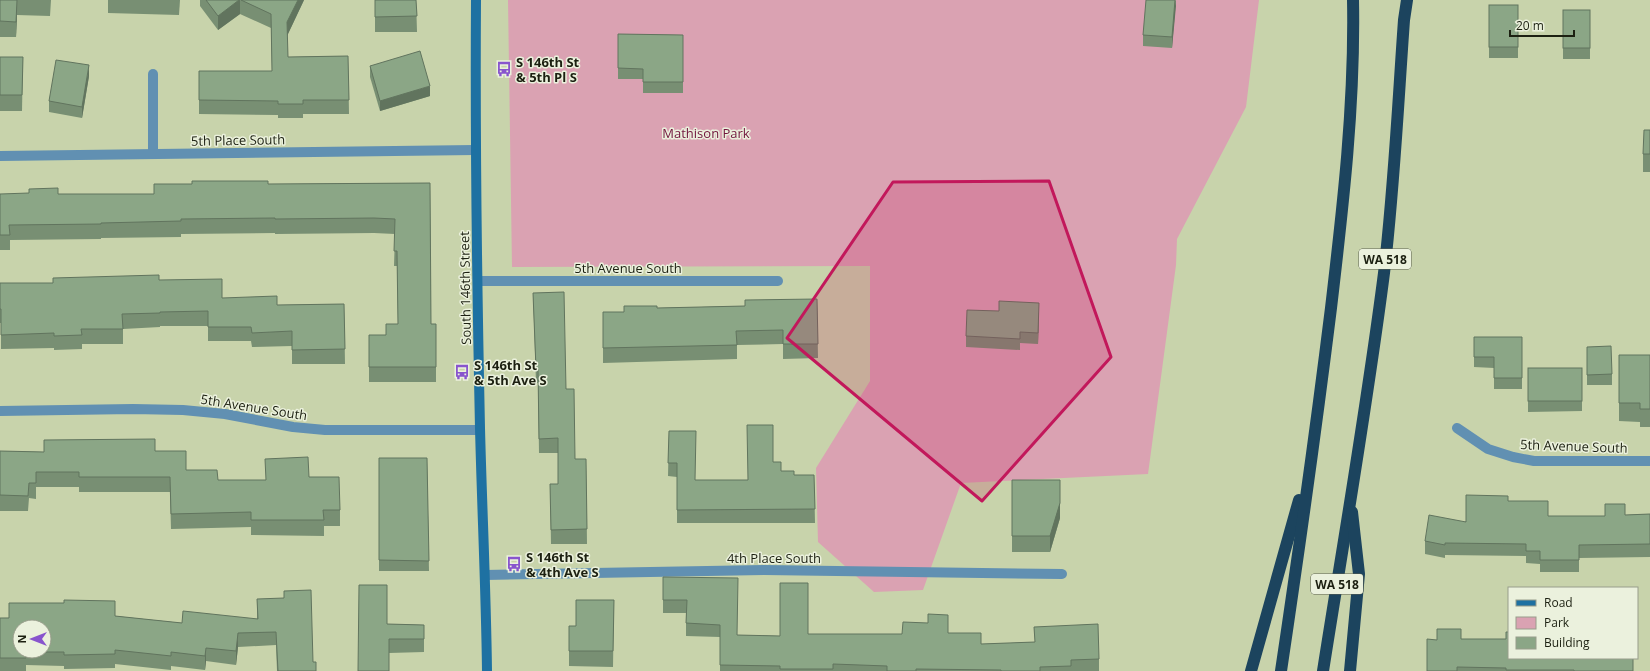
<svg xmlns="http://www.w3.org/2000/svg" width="1650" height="671" font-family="'Open Sans',sans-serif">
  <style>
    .green { fill: #daa2b2 }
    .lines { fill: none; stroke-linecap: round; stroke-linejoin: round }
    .street { stroke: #6190b2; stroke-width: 10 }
    .secondary { stroke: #1e71a2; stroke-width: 10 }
    .highway { stroke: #1c445e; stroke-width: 12 }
    .wall { fill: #788f73 }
    .shaded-wall { fill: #61745e }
    .building { fill: #8ba686; stroke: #61745e; fill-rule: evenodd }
    .marked { fill: #c2185b; fill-opacity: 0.2; stroke: #c2185b; stroke-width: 3; stroke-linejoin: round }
    .labels { text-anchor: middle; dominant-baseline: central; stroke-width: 3; stroke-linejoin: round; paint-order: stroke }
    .shield { fill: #ebf1dd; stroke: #5a5f4e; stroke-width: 1 }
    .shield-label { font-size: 12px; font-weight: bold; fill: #1c2011 }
    .poi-label { font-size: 13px; font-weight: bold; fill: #1c2011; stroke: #ebf1dd; text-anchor: start }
    .park-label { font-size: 13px; fill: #71143c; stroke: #ebf1dd }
    .street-label { font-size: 13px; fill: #1c2011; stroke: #ebf1dd }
  </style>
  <rect width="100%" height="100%" fill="#c8d3ab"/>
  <!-- green -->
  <polygon class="green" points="508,0 1259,0 1246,107 1177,239 1176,265 1148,474 961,483 923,590 874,592 818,542 816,468 870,381 870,266 512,267"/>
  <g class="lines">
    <!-- street -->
    <g class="street">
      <polyline points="153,74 153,154"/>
      <polyline points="0,156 475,150"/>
      <polyline points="478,281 778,281"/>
      <polyline points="0,411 133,409 183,410 225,414 293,427 325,430 480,430"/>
      <polyline points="1457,428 1488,449 1513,457 1534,461 1650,461"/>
      <polyline points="485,575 764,570 1062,574"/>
    </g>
    <!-- secondary -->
    <path class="secondary" d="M 476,0 C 475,143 477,286 480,428 C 482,509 486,590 487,671"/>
    <!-- highway -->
    <g class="highway">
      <polyline points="1251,671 1299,500"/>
      <path d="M 1281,671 C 1299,550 1316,429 1331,308 C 1343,206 1355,103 1353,0"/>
      <path d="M 1323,671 C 1344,538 1367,406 1384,273 C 1394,189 1398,104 1404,20 L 1407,0"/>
      <polyline points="1350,671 1359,574 1352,512"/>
    </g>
  </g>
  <!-- wall -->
  <g class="wall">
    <polygon points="0,0 51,0 50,16 17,15 16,37 0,37"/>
    <polygon points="108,0 180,0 179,15 108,13"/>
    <polygon points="200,0 304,0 287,36 288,57 348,56 349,114 303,114 303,118 278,118 278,115 199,114 199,71 272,71 271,28 240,14 218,30 200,6"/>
    <polygon points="375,0 416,0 417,32 375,32"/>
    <polygon points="1176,0 1172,48 1143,46 1143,35"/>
    <rect x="1489" y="5" width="29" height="53"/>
    <rect x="1563" y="10" width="27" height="49"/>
    <polygon points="618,34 683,35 683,93 643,93 643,79 618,79"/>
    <polygon points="0,57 23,57 22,111 0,111"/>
    <polygon points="370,66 430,96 380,111 370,77"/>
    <polygon points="89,76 82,118 49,112 49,101"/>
    <polygon points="1650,130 1650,172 1643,172 1643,154"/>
    <polygon points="430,183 431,324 436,324 436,382 369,382 369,335 386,335 398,324 397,266 394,266 395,234 374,233 275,234 275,233 181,234 181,237 101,238 101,239 10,240 10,250 0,250 0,194 154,194 268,184"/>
    <polygon points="159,280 222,298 277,305 344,304 345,364 292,364 292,346 252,347 251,341 208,341 208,326 160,326 160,327 123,329 123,344 82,344 82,349 54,350 54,348 1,349 1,323 0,323 0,283 53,283"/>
    <polygon points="533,293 566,389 575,459 586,459 587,544 551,544 550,484 558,484 558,453 539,453 538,383 536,383"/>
    <polygon points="817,299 818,358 783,359 783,344 737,345 737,359 603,363 603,312 624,312 657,308 745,306"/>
    <polygon points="1039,313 1038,344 1020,343 1020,350 966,347 966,336"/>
    <polygon points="1474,337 1522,337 1522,389 1494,389 1494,368 1474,367"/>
    <polygon points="1587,347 1612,374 1612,385 1587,385"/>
    <polygon points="1619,355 1650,355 1650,427 1640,427 1640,422 1619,421"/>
    <polygon points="1528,368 1582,368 1582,411 1528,412"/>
    <polygon points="669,431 695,480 748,480 773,462 781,471 794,475 814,475 815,523 677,523 677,477 668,476"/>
    <polygon points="0,451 44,452 155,451 186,470 218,480 266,480 309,477 340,510 340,526 324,526 324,536 251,535 251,527 171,529 170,492 79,492 79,487 36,487 36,499 29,498 28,511 0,511"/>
    <polygon points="379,458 427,458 429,571 379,571"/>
    <polygon points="1012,480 1060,518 1050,552 1012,552"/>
    <polygon points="1508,501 1548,516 1605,516 1625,515 1650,514 1650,557 1579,558 1579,572 1540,572 1540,564 1526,563 1526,556 1445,555 1445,558 1425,554 1425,541"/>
    <polygon points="663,577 737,635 780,636 808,634 902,634 948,633 981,644 1035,642 1034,627 1099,659 1099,671 720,671 720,637 686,636 686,613 663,613"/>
    <polygon points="284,591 316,671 277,671 276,645 238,647 236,665 206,661 205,670 171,666 171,670 115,664 115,668 64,669 64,666 26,665 26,671 0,671 0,618 115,616 182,623 257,619 257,599 284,599"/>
    <polygon points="614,600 613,667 569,666 569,626 576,626"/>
    <polygon points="387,624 424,625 424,652 389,653"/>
    <polygon points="1506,639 1509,658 1633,671 1427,671 1437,640"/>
  </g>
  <!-- shaded-wall -->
  <g class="shaded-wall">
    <polygon points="17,0 17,15 16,37 16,22"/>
    <polygon points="239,0 240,0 240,14 218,30 218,16"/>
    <polygon points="298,0 304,0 287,36 287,22"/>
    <polygon points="1175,0 1176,6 1172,48 1172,37"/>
    <polygon points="89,65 89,76 82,118 82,107"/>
    <polygon points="430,86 430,96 380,111 380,101"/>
    <polygon points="1039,303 1039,313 1038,344 1038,333"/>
    <polygon points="1060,480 1060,518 1050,552 1050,536"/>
    <polygon points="238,633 238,647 236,665 236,651"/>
    <polygon points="206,648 206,661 205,670 205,656"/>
  </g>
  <!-- building -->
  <g class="building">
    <polygon points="0,0 17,0 16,22 0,21"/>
    <polygon points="206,0 239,0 218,16"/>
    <polygon points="241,0 298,0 287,22 288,57 348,56 349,100 303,100 303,104 278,104 278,101 199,100 199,71 272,71 271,14"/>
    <polygon points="375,0 416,0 417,16 375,17"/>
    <polygon points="1146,0 1175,0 1172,37 1143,35"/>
    <rect x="1489" y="5" width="29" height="42"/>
    <rect x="1563" y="10" width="27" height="38"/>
    <polygon points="618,34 683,35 683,82 643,82 643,69 618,68"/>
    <polygon points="420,51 430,86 380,101 370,66"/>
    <polygon points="0,57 23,57 22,95 0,95"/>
    <polygon points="56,60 89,65 82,107 49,101"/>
    <polygon points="1644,130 1650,130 1650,154 1643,154"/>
    <polygon points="192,181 268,181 268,184 430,183 431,324 436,324 436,367 369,367 369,335 386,335 386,324 398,324 397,251 394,251 395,219 374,218 275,219 275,218 181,219 181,221 101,223 101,224 9,225 10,235 0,235 0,194 29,193 29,189 58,188 58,194 154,194 154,184 192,184"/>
    <polygon points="159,275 159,280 222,279 222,298 277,296 277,305 344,304 345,349 292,350 292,331 252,333 251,327 208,327 208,311 160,312 160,313 122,314 123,329 81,329 82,335 54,336 54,333 1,335 1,309 0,309 0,283 53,283 53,278"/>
    <polygon points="564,292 566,389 574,389 575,459 586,459 587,529 551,530 550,484 558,484 558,438 539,439 538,369 536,369 533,293"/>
    <polygon points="817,299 818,344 783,344 783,330 736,331 737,345 603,348 603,312 624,312 624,306 657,306 657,308 745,306 745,300"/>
    <polygon points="999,301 1039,303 1038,333 1020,332 1020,339 966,336 967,310 999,311"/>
    <polygon points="1474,337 1522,337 1522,378 1494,378 1494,357 1474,357"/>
    <polygon points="1611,346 1612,374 1587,375 1587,347"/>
    <polygon points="1619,355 1650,355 1650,409 1640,409 1640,403 1619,403"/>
    <rect x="1528" y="368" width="54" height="33"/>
    <polygon points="747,425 773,425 773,462 781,462 781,471 794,471 794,475 814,475 815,509 677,510 677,463 668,463 669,431 696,431 695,480 748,480"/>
    <polygon points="155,439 155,451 186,451 186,470 217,470 218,480 266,480 265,459 308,457 309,477 339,477 340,510 323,510 324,520 251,520 251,512 171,514 170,477 79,477 79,472 36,472 36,483 29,483 28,496 0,495 0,451 44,452 44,440"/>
    <polygon points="379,458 427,458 429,561 379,560"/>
    <polygon points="1012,480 1060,480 1060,503 1050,536 1012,536"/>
    <polygon points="1466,495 1508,496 1508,501 1548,501 1548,516 1605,516 1605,504 1625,504 1625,515 1650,514 1650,544 1579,545 1579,560 1540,560 1540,551 1526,551 1526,544 1445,543 1445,545 1425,541 1429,515 1466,522"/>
    <polygon points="663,577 738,578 737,635 780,636 780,583 808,583 808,634 902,634 903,622 928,623 928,614 948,615 948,633 981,633 981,644 1035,642 1034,627 1098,624 1099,659 1071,660 1071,666 1040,667 1040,671 1001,671 1001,670 916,669 916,671 887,671 887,666 833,664 833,669 780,669 780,666 720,665 720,625 686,623 687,600 663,600"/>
    <polygon points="359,585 387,585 387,624 424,625 424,639 389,639 389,671 358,671"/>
    <path d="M 311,590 L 313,662 L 316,662 L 316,671 L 278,671 L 276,632 L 238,633 L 236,651 L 206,648 L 205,656 L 171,652 L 171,656 L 115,650 L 115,654 L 64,655 L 64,652 L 26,652 L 26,658 L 0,658 L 0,618 L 9,618 L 9,603 L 64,603 L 64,600 L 115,601 L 115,616 L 182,623 L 183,611 L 258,619 L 257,599 L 284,598 L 284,591 ZM 20,627 L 44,627 L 44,651 L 20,651 Z"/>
    <polygon points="576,600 614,600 613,651 569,651 569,626 576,626"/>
    <polygon points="1437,629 1461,629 1461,639 1506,639 1506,632 1509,632 1509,658 1633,658 1633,671 1574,671 1574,670 1506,670 1506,668 1457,667 1457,671 1427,671 1427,639 1437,640"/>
  </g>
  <!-- marked area -->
  <path class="marked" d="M 1049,181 L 1111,357 L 982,501 L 787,338 L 893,182 Z"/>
  <!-- icons -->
  <defs>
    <g id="bus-bare" transform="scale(1.2)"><path d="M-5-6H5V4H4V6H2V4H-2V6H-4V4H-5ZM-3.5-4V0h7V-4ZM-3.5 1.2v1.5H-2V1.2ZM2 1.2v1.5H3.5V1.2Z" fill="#8854cd" stroke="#ebf1dd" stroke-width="2.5" paint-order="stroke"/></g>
  </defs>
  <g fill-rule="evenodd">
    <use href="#bus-bare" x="504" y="69"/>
    <use href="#bus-bare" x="462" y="372"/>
    <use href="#bus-bare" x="514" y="564"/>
  </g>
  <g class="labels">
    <!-- shield labels -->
    <g class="shield">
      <rect x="1359" y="249" width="52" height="20" rx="3"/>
      <rect x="1311" y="574" width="52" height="20" rx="3"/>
    </g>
    <g class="shield-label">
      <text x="1385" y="259">WA 518</text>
      <text x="1337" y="584">WA 518</text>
    </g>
    <!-- poi labels -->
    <g class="poi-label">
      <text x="516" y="62">S 146th St<tspan x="516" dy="15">&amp; 5th Pl S</tspan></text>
      <text x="474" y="365">S 146th St<tspan x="474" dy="15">&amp; 5th Ave S</tspan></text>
      <text x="526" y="557">S 146th St<tspan x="526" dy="15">&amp; 4th Ave S</tspan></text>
    </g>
    <!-- park labels -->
    <g class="park-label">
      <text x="706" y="133">Mathison Park</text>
    </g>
    <!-- street labels -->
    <g class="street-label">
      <text transform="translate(238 140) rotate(-1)">5th Place South</text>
      <text x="628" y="268">5th Avenue South</text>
      <text transform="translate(465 288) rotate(-91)">South 146th Street</text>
      <text transform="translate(254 407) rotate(9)">5th Avenue South</text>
      <text transform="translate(1574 446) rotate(2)">5th Avenue South</text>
      <text x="774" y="558">4th Place South</text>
    </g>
  </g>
  <!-- legend -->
  <rect x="1508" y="587" width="130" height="72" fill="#ebf1dd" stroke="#989d8b"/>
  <rect x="1516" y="600" width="20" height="6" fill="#1e71a2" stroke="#989d8b"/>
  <text x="1544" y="607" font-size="12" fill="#1c2011">Road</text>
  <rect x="1516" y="617" width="20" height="12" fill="#daa2b2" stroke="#989d8b"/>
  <text x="1544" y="627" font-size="12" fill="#1c2011">Park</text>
  <rect x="1516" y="637" width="20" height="12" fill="#8ba686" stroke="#989d8b"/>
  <text x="1544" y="647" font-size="12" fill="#1c2011">Building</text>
  <!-- north arrow -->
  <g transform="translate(32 639) rotate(270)"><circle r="19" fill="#ebf1dd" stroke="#989d8b"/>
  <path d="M0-3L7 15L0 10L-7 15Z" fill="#8854cd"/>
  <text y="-6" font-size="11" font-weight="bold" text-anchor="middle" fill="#1c2011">N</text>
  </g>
  <!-- scale -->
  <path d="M1510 30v6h64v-6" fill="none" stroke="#1c2011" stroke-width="2"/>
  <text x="1516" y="30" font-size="12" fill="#1c2011" stroke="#ebf1dd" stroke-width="3" paint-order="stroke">20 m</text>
</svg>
